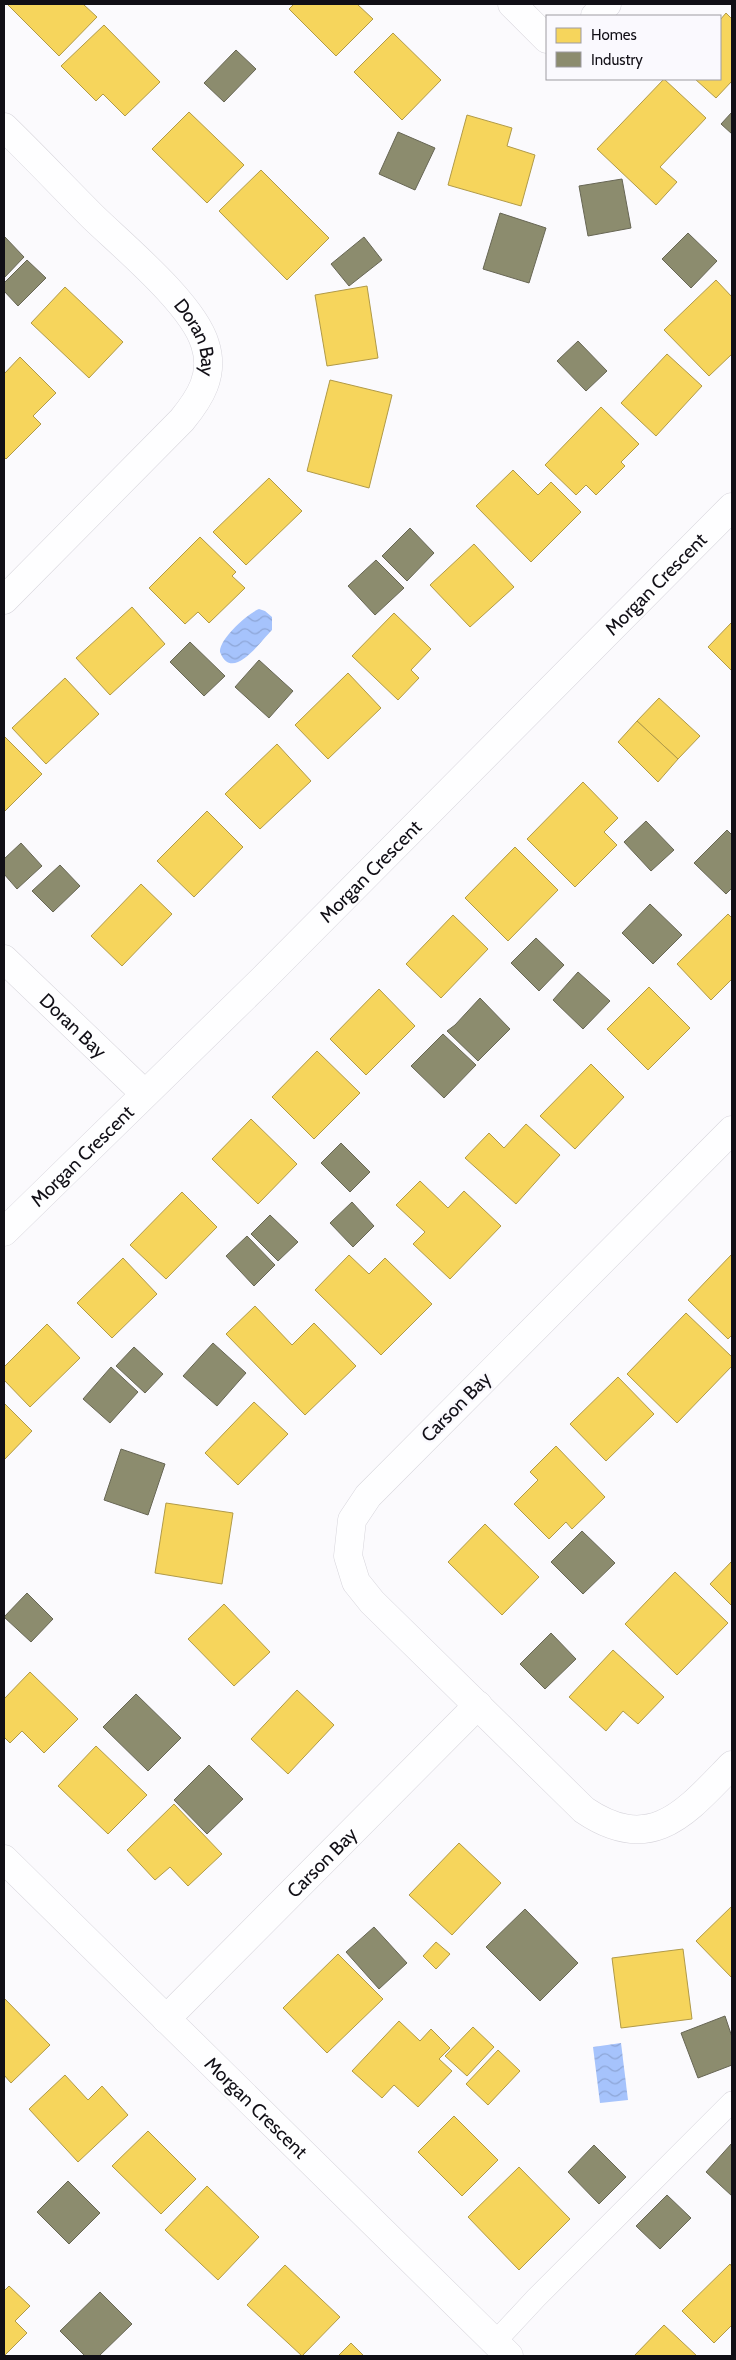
<svg xmlns="http://www.w3.org/2000/svg" width="736" height="2360" font-family="Cabin,sans-serif">
  <style>
    .water { fill: url(#water-waves) }
    .homes { fill: #f6d55c; stroke: #b19a47 }
    .industry { fill: #8c8c6e; stroke: #676654 }
    .lines { fill: none; stroke-linecap: round; stroke-linejoin: round }
    .lane-casing { stroke: #d7d5dc; stroke-width: 22 }
    .street-casing { stroke: #d7d5dc; stroke-width: 29 }
    .lane { stroke: #fefeff; stroke-width: 21 }
    .street { stroke: #fefeff; stroke-width: 28 }
    .labels { text-anchor: middle; dominant-baseline: central; stroke-width: 5; stroke-linejoin: round; paint-order: stroke }
    .street-label { font-size: 19px; fill: #110f16; stroke: #faf9fe }
  </style>
  <defs>
    <pattern id="water-waves" width="16" height="10" patternUnits="userSpaceOnUse" patternTransform="scale(1.25)"><rect width="16" height="10" fill="#a6c3fc"/><path d="M0 5q4-4 8 0t8 0" fill="none" stroke="#8ea6d7"/></pattern>
  </defs>
  <rect width="100%" height="100%" fill="#fbfafd"/>
  <!-- water -->
  <g class="water">
    <path d="M 259,609 L 265,611 L 272,617 L 272,630 C 260,642 232,683 220,652 C 219,639 248,613 259,609 Z"/>
    <polygon points="621,2043 628,2100 600,2103 593,2047"/>
  </g>
  <!-- homes -->
  <g class="homes">
    <polygon points="9,4 83,4 97,17 59,56 8,5"/>
    <polygon points="294,4 357,4 373,19 336,56 289,9"/>
    <polygon points="726,13 732,19 732,81 716,98 695,79 720,79 720,20"/>
    <polygon points="104,25 160,82 125,116 103,94 96,101 61,66"/>
    <polygon points="393,33 441,80 402,120 354,72"/>
    <polygon points="664,79 706,118 660,167 677,182 656,205 597,149"/>
    <polygon points="189,112 244,165 207,203 152,149"/>
    <polygon points="467,115 512,128 507,146 535,155 521,206 448,185"/>
    <polygon points="261,170 329,238 287,280 219,211"/>
    <polygon points="716,280 732,297 732,354 709,376 664,330"/>
    <polygon points="367,286 378,358 327,366 315,295"/>
    <polygon points="65,287 123,342 89,378 31,323"/>
    <polygon points="667,354 702,386 656,436 621,403"/>
    <polygon points="20,357 56,393 33,416 41,424 6,459 4,457 4,374"/>
    <polygon points="330,380 392,395 369,488 307,471"/>
    <polygon points="601,407 639,444 621,462 625,466 596,495 586,485 576,495 545,465"/>
    <polygon points="513,470 538,495 551,482 581,512 531,562 476,506"/>
    <polygon points="269,478 302,511 246,565 213,532"/>
    <polygon points="200,537 236,572 232,576 245,588 209,623 198,612 185,624 149,588"/>
    <polygon points="474,544 514,587 470,627 430,585"/>
    <polygon points="132,607 165,644 110,695 76,658"/>
    <polygon points="394,613 431,649 411,670 419,678 398,700 352,656"/>
    <polygon points="731,623 732,624 732,671 708,647"/>
    <polygon points="348,673 381,708 328,759 295,725"/>
    <polygon points="65,678 99,714 46,764 12,728"/>
    <polygon points="659,698 700,736 678,759 637,721"/>
    <polygon points="637,721 678,759 658,782 618,742"/>
    <polygon points="4,736 42,774 4,812"/>
    <polygon points="277,744 311,781 260,829 225,794"/>
    <polygon points="583,782 618,818 604,832 617,845 575,887 527,839"/>
    <polygon points="207,811 243,847 194,897 157,861"/>
    <polygon points="515,847 558,890 508,941 465,898"/>
    <polygon points="141,884 172,914 122,966 91,936"/>
    <polygon points="728,914 732,918 732,979 711,1000 677,964"/>
    <polygon points="453,915 488,949 441,998 406,964"/>
    <polygon points="649,987 690,1028 648,1070 607,1029"/>
    <polygon points="379,989 415,1026 366,1075 330,1039"/>
    <polygon points="317,1051 360,1093 314,1139 272,1097"/>
    <polygon points="591,1064 624,1097 575,1149 540,1116"/>
    <polygon points="251,1119 297,1164 258,1204 212,1159"/>
    <polygon points="526,1124 560,1155 516,1204 465,1158 489,1133 504,1148"/>
    <polygon points="420,1181 448,1208 464,1191 501,1226 450,1279 413,1244 425,1232 396,1205"/>
    <polygon points="182,1192 217,1227 166,1279 130,1245"/>
    <polygon points="732,1254 732,1335 728,1339 688,1300"/>
    <polygon points="349,1255 369,1274 385,1258 432,1304 381,1355 315,1290"/>
    <polygon points="123,1258 157,1294 112,1338 77,1303"/>
    <polygon points="255,1306 292,1345 314,1323 356,1366 305,1415 226,1334"/>
    <polygon points="686,1313 732,1357 732,1366 677,1423 627,1374"/>
    <polygon points="47,1324 80,1358 30,1407 4,1380 4,1367"/>
    <polygon points="618,1377 654,1414 606,1461 570,1424"/>
    <polygon points="254,1402 288,1434 238,1485 205,1453"/>
    <polygon points="4,1403 32,1431 4,1460"/>
    <polygon points="556,1446 605,1497 572,1529 566,1522 549,1539 514,1504 538,1480 530,1472"/>
    <polygon points="166,1503 233,1513 222,1584 155,1573"/>
    <polygon points="485,1524 539,1577 502,1615 448,1562"/>
    <polygon points="732,1561 732,1606 710,1584"/>
    <polygon points="675,1572 728,1623 677,1675 625,1624"/>
    <polygon points="224,1604 270,1652 234,1686 188,1639"/>
    <polygon points="613,1650 664,1697 638,1724 623,1711 606,1731 569,1697"/>
    <polygon points="30,1672 78,1719 44,1753 22,1731 10,1743 4,1737 4,1699"/>
    <polygon points="297,1690 334,1725 288,1774 251,1739"/>
    <polygon points="96,1746 147,1795 108,1834 58,1786"/>
    <polygon points="174,1804 222,1854 188,1886 170,1867 155,1880 127,1850"/>
    <polygon points="459,1843 501,1883 452,1935 409,1895"/>
    <polygon points="732,1906 732,1978 696,1941"/>
    <polygon points="436,1942 450,1954 436,1969 423,1956"/>
    <polygon points="683,1949 692,2019 621,2028 612,1958"/>
    <polygon points="338,1954 383,1999 327,2053 283,2008"/>
    <polygon points="4,1998 50,2045 11,2083 4,2075"/>
    <polygon points="399,2021 420,2041 431,2029 450,2048 439,2059 452,2071 418,2107 394,2085 382,2098 352,2071"/>
    <polygon points="473,2027 494,2047 467,2076 445,2056"/>
    <polygon points="498,2050 520,2071 488,2105 466,2084"/>
    <polygon points="65,2075 88,2100 102,2086 128,2115 78,2162 29,2109"/>
    <polygon points="454,2116 498,2160 462,2196 418,2152"/>
    <polygon points="148,2131 196,2179 161,2214 112,2166"/>
    <polygon points="519,2167 570,2219 519,2270 468,2217"/>
    <polygon points="207,2186 259,2237 218,2280 165,2230"/>
    <polygon points="730,2264 732,2267 732,2325 714,2343 682,2311"/>
    <polygon points="285,2265 340,2317 302,2356 247,2305"/>
    <polygon points="9,2286 30,2306 15,2321 27,2333 4,2356 4,2291"/>
    <polygon points="664,2325 697,2356 634,2356"/>
    <polygon points="351,2343 364,2356 338,2356"/>
  </g>
  <!-- industry -->
  <g class="industry">
    <polygon points="236,50 256,69 224,102 204,83"/>
    <polygon points="732,112 732,134 721,124"/>
    <polygon points="398,132 435,148 415,190 379,174"/>
    <polygon points="622,179 631,228 588,236 579,186"/>
    <polygon points="500,213 546,228 529,283 483,269"/>
    <polygon points="688,233 717,261 691,288 662,259"/>
    <polygon points="4,236 24,257 4,278"/>
    <polygon points="364,237 382,260 349,286 331,264"/>
    <polygon points="27,260 46,278 18,306 4,291 4,283"/>
    <polygon points="578,341 607,371 586,391 557,361"/>
    <polygon points="410,528 434,553 407,581 382,556"/>
    <polygon points="376,560 404,588 375,615 348,586"/>
    <polygon points="190,642 225,676 204,696 170,662"/>
    <polygon points="259,660 293,691 269,718 235,687"/>
    <polygon points="646,821 674,850 651,871 624,842"/>
    <polygon points="727,830 732,835 732,888 726,894 694,863"/>
    <polygon points="21,843 42,866 17,889 4,874 4,859"/>
    <polygon points="60,865 80,886 53,912 32,891"/>
    <polygon points="650,904 682,935 653,964 622,933"/>
    <polygon points="536,938 564,965 539,991 511,963"/>
    <polygon points="578,972 610,1001 583,1029 553,1000"/>
    <polygon points="480,998 510,1029 478,1061 447,1031 455,1025"/>
    <polygon points="443,1034 476,1065 444,1098 411,1066"/>
    <polygon points="341,1143 370,1172 350,1192 321,1163"/>
    <polygon points="352,1202 374,1226 353,1247 330,1223"/>
    <polygon points="270,1215 298,1242 278,1261 251,1234"/>
    <polygon points="247,1236 275,1265 254,1286 226,1256"/>
    <polygon points="213,1343 246,1373 217,1406 183,1376"/>
    <polygon points="134,1347 163,1374 145,1393 116,1366"/>
    <polygon points="111,1367 138,1392 110,1423 83,1399"/>
    <polygon points="121,1449 165,1464 148,1515 104,1500"/>
    <polygon points="582,1531 615,1563 583,1594 551,1562"/>
    <polygon points="27,1593 53,1619 31,1642 4,1617"/>
    <polygon points="551,1633 576,1659 545,1689 520,1664"/>
    <polygon points="136,1694 181,1738 148,1771 103,1727"/>
    <polygon points="209,1765 243,1799 207,1834 174,1800"/>
    <polygon points="525,1909 578,1963 540,2001 486,1947"/>
    <polygon points="374,1927 407,1963 379,1989 346,1952"/>
    <polygon points="725,2016 732,2037 732,2065 698,2078 681,2033"/>
    <polygon points="732,2143 732,2196 706,2172"/>
    <polygon points="594,2145 626,2177 599,2204 568,2172"/>
    <polygon points="68,2181 100,2213 69,2244 37,2212"/>
    <polygon points="667,2195 691,2218 660,2249 636,2226"/>
    <polygon points="100,2292 132,2324 99,2356 85,2356 60,2331"/>
  </g>
  <g class="lines">
    <!-- lane casing -->
    <g class="lane-casing">
      <polyline id="lane" points="495,2342 536,2298 732,2102"/>
    </g>
    <!-- street casing -->
    <g class="street-casing">
      <g id="street">
        <polyline points="512,4 547,39"/>
        <polyline points="595,16 607,4"/>
        <path id="s1" d="M 4,127 C 34,156 63,187 93,217 C 124,247 193,304 205,344 C 215,375 200,398 182,420 L 4,600"/>
        <path id="s2" d="M 4,959 L 144,1093"/>
        <path d="M 732,1130 L 368,1496 L 352,1520 L 348,1556 L 356,1582 L 372,1602 L 584,1810 C 652,1856 686,1812 732,1765"/>
        <path id="s3" d="M 4,1232 L 264,978 L 732,507"/>
        <path id="s4" d="M 4,1859 L 509,2356"/>
        <path id="s5" d="M 166,2019 L 478,1705"/>
      </g>
    </g>
    <!-- lane -->
    <use href="#lane" class="lane"/>
    <!-- street -->
    <use href="#street" class="street"/>
  </g>
  <g class="labels">
    <!-- street labels -->
    <g class="street-label">
      <text stroke="none"><textPath href="#s1" startOffset="288">Doran Bay</textPath></text>
      <text stroke="none"><textPath href="#s3" startOffset="919">Morgan Crescent</textPath></text>
      <text stroke="none"><textPath href="#s3" startOffset="514">Morgan Crescent</textPath></text>
      <text stroke="none"><textPath href="#s2" startOffset="96">Doran Bay</textPath></text>
      <text stroke="none"><textPath href="#s3" startOffset="109">Morgan Crescent</textPath></text>
      <text transform="translate(456 1407) rotate(-45)">Carson Bay</text>
      <text stroke="none"><textPath href="#s5" startOffset="221">Carson Bay</textPath></text>
      <text stroke="none"><textPath href="#s4" startOffset="354">Morgan Crescent</textPath></text>
    </g>
  </g>
  <!-- border -->
  <rect width="736" height="2360" fill="none" stroke="#110f16" stroke-width="10"/>
  <!-- legend -->
  <rect x="546" y="15" width="175" height="65" fill="#faf9fe" stroke="#9d9ba1"/>
  <rect x="556" y="28" width="25" height="15" fill="#f6d55c" stroke="#9d9ba1"/>
  <text x="591" y="40" font-size="15" fill="#110f16">Homes</text>
  <rect x="556" y="52" width="25" height="15" fill="#8c8c6e" stroke="#9d9ba1"/>
  <text x="591" y="65" font-size="15" fill="#110f16">Industry</text>
</svg>
